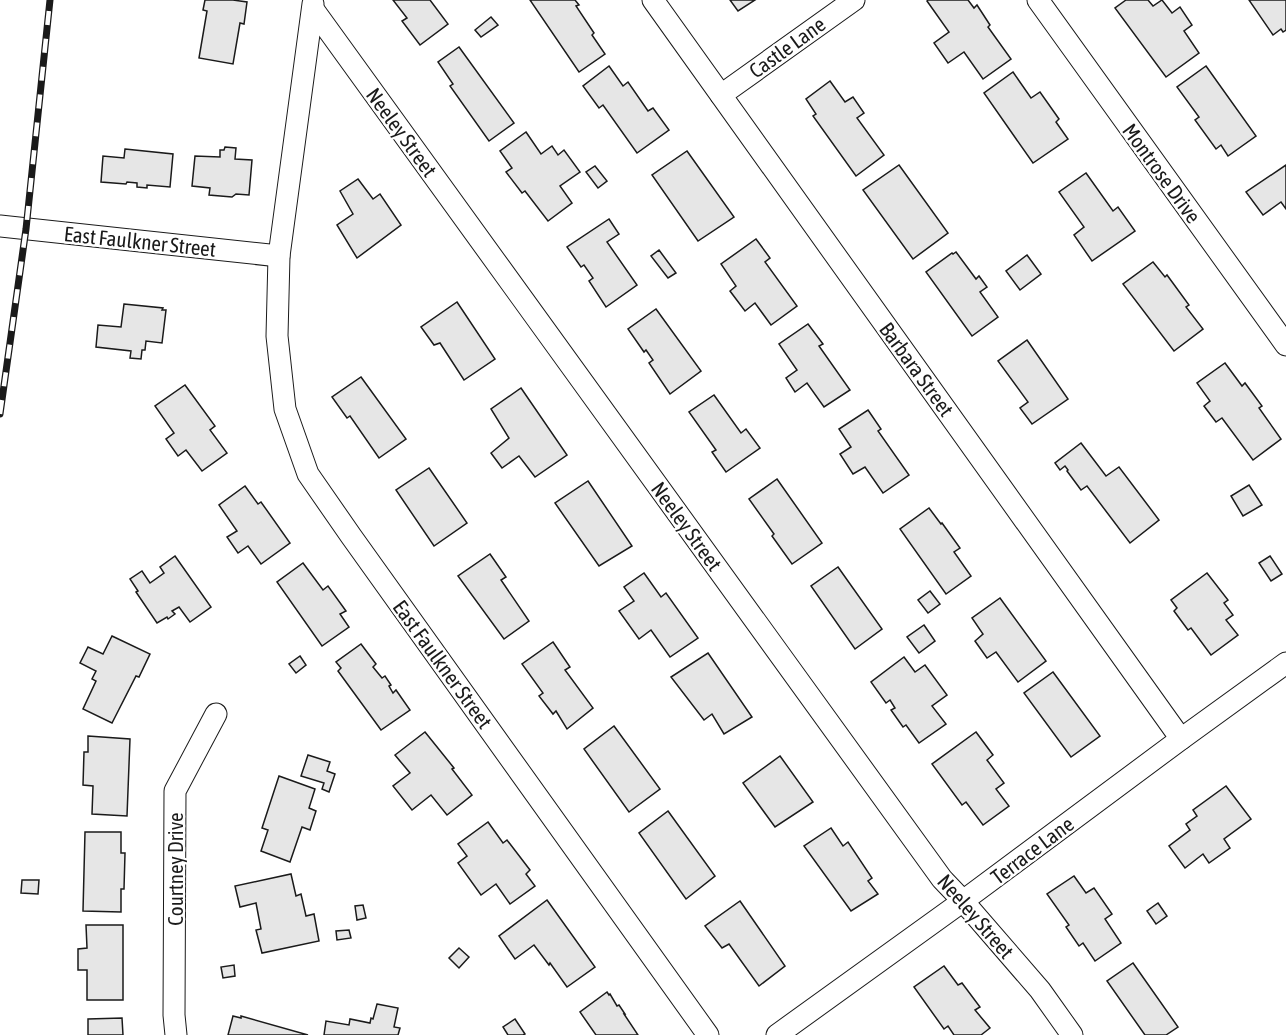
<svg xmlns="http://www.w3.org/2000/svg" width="1286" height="1035" font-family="'Asap Condensed',sans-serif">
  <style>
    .building { fill: #e6e6e6; stroke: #1a1a1a; stroke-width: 1.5 }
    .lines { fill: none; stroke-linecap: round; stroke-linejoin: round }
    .minor-casing { stroke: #1a1a1a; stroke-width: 23 }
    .minor { stroke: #fff; stroke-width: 21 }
    .rail-casing { stroke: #1a1a1a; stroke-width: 7 }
    .rail { stroke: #fff; stroke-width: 4.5; stroke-dasharray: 14; stroke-linecap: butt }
    .labels { text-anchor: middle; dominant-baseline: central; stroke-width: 4.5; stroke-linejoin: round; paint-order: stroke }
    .street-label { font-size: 21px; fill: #1a1a1a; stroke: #fff }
  </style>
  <rect width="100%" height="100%" fill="#fff"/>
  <!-- building -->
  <g class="building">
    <polygon points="205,0 233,0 247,2 244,24 240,23 233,64 199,58 207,11 203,10"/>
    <polygon points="393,0 430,0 448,24 420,45 402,21 407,18"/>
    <polygon points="530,0 575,0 579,5 576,6 594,33 592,35 605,54 579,72"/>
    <polygon points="730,0 755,0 738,11"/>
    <polygon points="928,0 968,0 974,8 977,5 990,25 988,27 1011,59 983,79 964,52 948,63 934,43 949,32 927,1"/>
    <polygon points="1126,0 1148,0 1153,6 1162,0 1172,13 1180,7 1192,25 1184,31 1199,53 1166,77 1115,8"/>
    <polygon points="1249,0 1286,0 1286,30 1283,32 1281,29 1273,35"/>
    <polygon points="491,17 498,25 481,37 475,30"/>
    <polygon points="459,47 514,123 489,141 450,86 453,84 438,62"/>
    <polygon points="609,66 623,86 628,82 648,111 653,108 669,130 637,153 603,105 599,108 583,86"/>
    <polygon points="1206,66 1256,136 1228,156 1221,145 1216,149 1195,120 1199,117 1177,87"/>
    <polygon points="1013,72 1031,98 1040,92 1059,119 1056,122 1068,139 1033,163 984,93"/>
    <polygon points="830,81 845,102 853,97 864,113 857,118 884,155 856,176 813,116 816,114 806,99"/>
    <polygon points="526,132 541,154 552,146 558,155 564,150 580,172 560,186 572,203 548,221 525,191 522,193 506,172 512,168 500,151"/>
    <polygon points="225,147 236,148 235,159 252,160 249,195 236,194 232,197 209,195 210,188 192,186 195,156 220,157 220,150 224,150"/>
    <polygon points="125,149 173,154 170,187 147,185 147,188 137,187 137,183 127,182 126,184 101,182 103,156 124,158"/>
    <polygon points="687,151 734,217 698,241 652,175"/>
    <polygon points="899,165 948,233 913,259 863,190"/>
    <polygon points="1286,165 1286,209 1281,202 1263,215 1246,192"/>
    <polygon points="595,166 607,181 598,188 586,172"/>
    <polygon points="1086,173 1113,211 1118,207 1135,231 1092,261 1074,235 1084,227 1059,192"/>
    <polygon points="358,179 373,199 380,194 401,225 357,258 337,225 353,214 340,191"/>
    <polygon points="609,219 619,234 607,242 637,285 606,307 589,281 593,278 584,265 581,267 567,247"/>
    <polygon points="756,239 770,258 765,262 797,306 771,325 755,303 745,311 730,291 736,286 721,264"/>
    <polygon points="659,250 676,273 668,278 651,256"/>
    <polygon points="956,252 976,279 979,276 987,287 980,292 998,317 972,336 926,272 952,253 953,254"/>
    <polygon points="1027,255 1041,274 1020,290 1006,271"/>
    <polygon points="1153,262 1165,277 1167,275 1189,305 1186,307 1203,329 1174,351 1123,284"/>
    <polygon points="457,302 495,359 464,380 440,343 434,345 421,327"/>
    <polygon points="124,304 163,308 162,310 166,310 162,343 146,341 145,350 142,350 141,359 130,358 131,351 96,347 98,325 121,327"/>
    <polygon points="656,309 701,371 670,394 649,363 653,360 646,350 644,352 628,329"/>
    <polygon points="808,324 823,344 819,346 850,390 824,407 807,383 795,392 786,378 797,370 779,344"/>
    <polygon points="1027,340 1068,399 1032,424 1020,408 1028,402 998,361"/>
    <polygon points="1225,363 1242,386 1245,383 1262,406 1259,408 1281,439 1253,460 1222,418 1216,422 1204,406 1210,401 1197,383"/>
    <polygon points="361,377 406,439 379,458 350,416 347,418 332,397"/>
    <polygon points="185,385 215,426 210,430 227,453 202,471 186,450 178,456 166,439 174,433 155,406"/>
    <polygon points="521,388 567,455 535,477 519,456 502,468 491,453 509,438 491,409"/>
    <polygon points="714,395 741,433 746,429 760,448 726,472 712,452 716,450 689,412"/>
    <polygon points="868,410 881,429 878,431 909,475 883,493 865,467 853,474 840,454 851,447 839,429"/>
    <polygon points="1081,443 1106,476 1119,467 1159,520 1130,543 1087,486 1081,490 1067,471 1068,470 1065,466 1060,470 1055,463"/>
    <polygon points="429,468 467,523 434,546 396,490"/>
    <polygon points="777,479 822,543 792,564 772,536 774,534 749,499"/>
    <polygon points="588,481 632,546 599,566 555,503"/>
    <polygon points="1249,485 1262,505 1243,516 1231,496"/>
    <polygon points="245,486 258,504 261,502 290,543 261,564 248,546 238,553 227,537 237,531 219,505"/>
    <polygon points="929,508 941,524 942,523 960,548 954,552 971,576 946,594 900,529"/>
    <polygon points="490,554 506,577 501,580 529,621 504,639 458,576"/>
    <polygon points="175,556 211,607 190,622 179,607 172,611 175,614 168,619 167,617 157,623 136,592 138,591 130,579 142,571 150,583 164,573 160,567"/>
    <polygon points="1270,556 1282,574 1271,581 1259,563"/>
    <polygon points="303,563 323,590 328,586 346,611 340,614 349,627 322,646 277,582"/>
    <polygon points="838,567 882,629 855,649 811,586"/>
    <polygon points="644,573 661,597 666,593 698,638 670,657 651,630 639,639 619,611 634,601 624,587"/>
    <polygon points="1207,573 1228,600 1224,603 1233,615 1226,620 1238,635 1211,655 1191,628 1188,630 1174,611 1177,608 1171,600"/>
    <polygon points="930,591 940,604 928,613 918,600"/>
    <polygon points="1000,598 1046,661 1018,682 996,652 987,658 975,641 983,634 972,618"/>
    <polygon points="924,625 935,641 919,653 907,637"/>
    <polygon points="112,636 150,654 139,677 136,676 112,723 83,709 96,681 92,679 96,671 80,663 88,647 103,654"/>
    <polygon points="553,642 570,667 565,670 593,708 567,729 556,711 553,714 539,696 543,693 522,664"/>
    <polygon points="361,644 376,664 373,667 382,678 385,676 391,685 389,686 393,693 396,690 410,710 381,730 338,671 341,668 336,662"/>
    <polygon points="708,653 752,717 724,734 712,714 704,720 671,677"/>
    <polygon points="300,656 306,665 296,673 289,664"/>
    <polygon points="904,657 915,672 925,665 947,695 932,706 946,724 919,743 906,725 903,727 891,710 895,708 890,700 886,703 871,682"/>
    <polygon points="1053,672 1100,736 1071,757 1024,693"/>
    <polygon points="614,726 660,789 629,812 584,749"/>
    <polygon points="425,732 454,768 452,769 472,795 447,815 431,795 412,810 393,786 410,773 395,755"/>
    <polygon points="976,732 993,755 987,760 1004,783 996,789 1009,806 983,825 966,802 962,805 932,764"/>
    <polygon points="88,736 130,739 127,816 92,814 93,786 83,785 84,752 88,752"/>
    <polygon points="308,755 330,762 327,771 335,774 329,792 322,789 324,783 301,776"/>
    <polygon points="780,756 813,802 775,827 743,783"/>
    <polygon points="279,776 315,789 309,808 316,811 310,830 302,827 290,862 261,851 268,830 262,828"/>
    <polygon points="1226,786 1251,819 1224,839 1230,848 1209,863 1203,854 1185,868 1169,846 1190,830 1186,824 1197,816 1193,810"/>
    <polygon points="668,811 715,876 686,899 639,833"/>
    <polygon points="488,822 503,843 507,840 530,870 526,874 535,886 510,904 496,884 481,895 458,863 467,856 458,844"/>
    <polygon points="831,828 843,846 848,842 872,878 868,881 878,894 851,911 804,846"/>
    <polygon points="85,832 121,832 121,853 125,853 124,889 121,889 121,912 83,911"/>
    <polygon points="291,874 296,896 301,894 306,916 314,914 319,941 262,953 256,930 261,929 256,903 240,907 235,886"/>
    <polygon points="1074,876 1086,893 1094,888 1112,914 1105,919 1121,943 1095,961 1083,943 1079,946 1066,927 1069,925 1047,894"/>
    <polygon points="22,880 39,880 38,894 21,893"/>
    <polygon points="547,900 595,967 567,987 550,963 549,965 534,945 515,959 499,936"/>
    <polygon points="740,901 785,966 759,986 729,944 722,948 705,926"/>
    <polygon points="1158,903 1167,916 1156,924 1147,911"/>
    <polygon points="363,905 366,918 357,920 355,906"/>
    <polygon points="86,925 123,925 123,1000 87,1000 87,970 78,970 78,949 87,948"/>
    <polygon points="349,930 351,938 337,940 336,931"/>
    <polygon points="459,948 469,957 459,968 449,958"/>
    <polygon points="1133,963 1178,1027 1166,1035 1145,1035 1107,981"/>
    <polygon points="234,965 235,976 223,978 221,967"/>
    <polygon points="944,966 958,985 962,983 980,1007 975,1010 990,1028 981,1035 954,1035 948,1026 944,1029 914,987"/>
    <polygon points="607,992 609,995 610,994 617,1006 619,1005 625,1014 624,1014 638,1035 596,1035 580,1012"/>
    <polygon points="377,1004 398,1008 394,1027 400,1028 398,1035 324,1035 326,1021 349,1025 350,1019 370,1023 371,1018 373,1019"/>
    <polygon points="233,1016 241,1018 241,1016 308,1035 228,1035"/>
    <polygon points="122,1018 123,1035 88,1035 88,1019"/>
    <polygon points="515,1019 525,1034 523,1035 508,1035 503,1027"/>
  </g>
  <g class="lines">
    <!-- minor casing -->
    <g class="minor-casing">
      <g id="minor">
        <polyline points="653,0 1181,739"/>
        <polyline points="1038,0 1286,345"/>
        <polyline points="313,4 279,256 277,336 285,409 308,474 351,536 708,1035"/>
        <polyline points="313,9 942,879 963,901 1040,990 1072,1035"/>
        <polyline points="721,95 854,0"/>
        <polyline points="0,226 279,256"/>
        <polyline points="176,1035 174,1015 175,791 216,714"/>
        <polyline points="777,1035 963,901 1181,739 1286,663"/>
      </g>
    </g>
    <!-- minor -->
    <use href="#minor" class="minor"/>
    <!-- rail casing -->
    <g class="rail-casing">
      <polyline id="rail" points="0,414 26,229 50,0"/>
    </g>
    <!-- rail -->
    <use href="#rail" class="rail"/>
  </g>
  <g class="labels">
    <!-- street labels -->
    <g class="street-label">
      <text transform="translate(787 47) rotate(-36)">Castle Lane</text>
      <text transform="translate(402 132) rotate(54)">Neeley Street</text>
      <text transform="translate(1162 173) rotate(54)">Montrose Drive</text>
      <text transform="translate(140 241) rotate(6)">East Faulkner Street</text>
      <text transform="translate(917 369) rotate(54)">Barbara Street</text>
      <text transform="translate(687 526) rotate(54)">Neeley Street</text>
      <text transform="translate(443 664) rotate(54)">East Faulkner Street</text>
      <text transform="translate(1032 850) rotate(-37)">Terrace Lane</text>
      <text transform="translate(175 869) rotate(-90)">Courtney Drive</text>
      <text transform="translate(976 916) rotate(49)">Neeley Street</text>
    </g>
  </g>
</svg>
